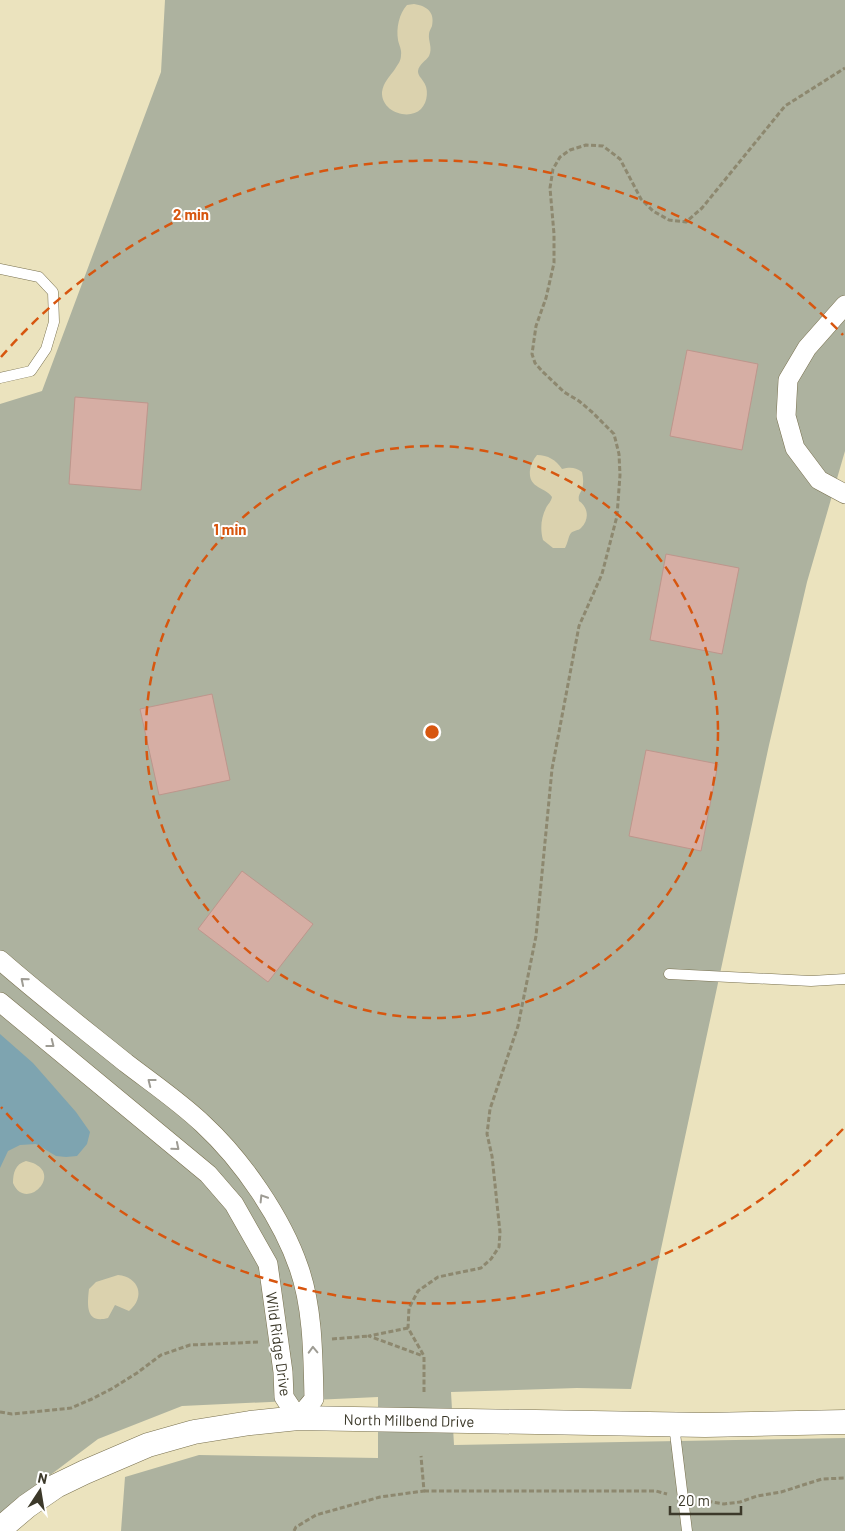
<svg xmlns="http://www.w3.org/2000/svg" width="845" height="1531" font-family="Barlow,sans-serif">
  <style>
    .green { fill: #adb29f }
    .sand { fill: #dbd2ae }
    .water { fill: #7ea4b0 }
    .building { fill: #d6aea4; stroke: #bd968c }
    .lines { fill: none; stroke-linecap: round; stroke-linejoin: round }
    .service-casing { stroke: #78704e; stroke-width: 11 }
    .minor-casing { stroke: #78704e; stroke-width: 20 }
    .tertiary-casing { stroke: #78704e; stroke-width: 25 }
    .path { stroke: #8d886f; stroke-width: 3; stroke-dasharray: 5 2.5; stroke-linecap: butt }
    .service { stroke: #fff; stroke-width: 10 }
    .minor { stroke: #fff; stroke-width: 19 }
    .tertiary { stroke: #fff; stroke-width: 24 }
    .oneway { stroke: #9e9c94 }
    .ring { fill: none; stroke: #d7560f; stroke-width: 2.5; stroke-dasharray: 9 6 }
    .labels { text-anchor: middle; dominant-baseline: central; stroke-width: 4; stroke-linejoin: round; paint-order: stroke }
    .street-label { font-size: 15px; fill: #3c392a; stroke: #fff }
    .centre { fill: #d7560f; stroke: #fff; stroke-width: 2.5 }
    .ring-label { font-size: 15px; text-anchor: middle; font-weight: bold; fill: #d7560f; stroke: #fff; stroke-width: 4; stroke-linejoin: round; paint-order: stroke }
  </style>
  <rect width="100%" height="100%" fill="#ebe3be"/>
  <!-- green -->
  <polygon class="green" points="165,0 845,0 845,451 807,582 769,745 631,1389 577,1388 451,1392 454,1445 845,1438 845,1531 121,1531 125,1477 199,1455 378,1458 378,1397 182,1406 98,1439 0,1513 0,404 42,391 161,72"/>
  <!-- sand -->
  <g class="sand">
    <path d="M 414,4 C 427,6 435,12 432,26 C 431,29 429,31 429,34 C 428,41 433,48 429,56 C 426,61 419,64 418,71 C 418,76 421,77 423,81 C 429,88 428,102 421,109 C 409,121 381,112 382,92 C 383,83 390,76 395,69 C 398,64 401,61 401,55 C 402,50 399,45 398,40 C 396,28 399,14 407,5 Z"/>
    <path d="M 537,455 C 548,455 556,460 562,469 C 570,467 575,467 582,472 C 583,477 584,483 582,489 C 580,494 578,495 579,501 C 588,507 590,519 581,528 C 578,531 574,530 571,533 C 568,537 568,543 565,548 L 553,548 L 543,540 C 540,529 541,518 546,508 C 548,504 551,502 552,497 C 544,486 528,489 530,470 C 531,464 533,460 537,455 Z"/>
    <path d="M 26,1161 C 68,1170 26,1214 13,1183 C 13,1173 15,1164 26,1161 Z"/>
    <path d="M 118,1275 C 139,1277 146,1297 129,1311 L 115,1305 L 108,1318 C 86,1324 87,1306 89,1289 L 96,1282 Z"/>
  </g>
  <!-- water -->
  <polygon class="water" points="0,1034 33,1063 76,1112 90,1132 87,1144 77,1156 66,1157 56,1156 36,1144 20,1145 8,1151 0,1168"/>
  <!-- building -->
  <g class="building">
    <polygon points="687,350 758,364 742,450 670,436"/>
    <polygon points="75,397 148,403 141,490 69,484"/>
    <polygon points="666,554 739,568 722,654 650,640"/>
    <polygon points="212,694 230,780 159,795 140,709"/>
    <polygon points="646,750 718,764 701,851 629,836"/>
    <polygon points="242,871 313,924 268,982 198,929"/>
  </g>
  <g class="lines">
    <!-- service casing -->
    <g class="service-casing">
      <g id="service">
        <polyline points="0,269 39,277 53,292 54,322 46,349 31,371 0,378"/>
        <polyline points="669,974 811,981 845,979"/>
        <polyline points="674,1425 687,1531"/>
      </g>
    </g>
    <!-- minor casing -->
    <g class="minor-casing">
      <g id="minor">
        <polyline points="845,305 807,348 788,380 786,416 795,448 819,480 845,494"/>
        <path d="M 0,960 C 41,996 84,1029 126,1063 C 152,1083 180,1102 203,1124 C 242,1160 282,1218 299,1268 C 313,1308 313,1356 314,1399 L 298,1418 L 284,1397 L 283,1372 L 268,1264 L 234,1204 L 208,1174 L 0,1002"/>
      </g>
    </g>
    <!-- tertiary casing -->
    <g class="tertiary-casing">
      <polyline id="tertiary" points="0,1529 27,1506 56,1486 85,1472 148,1445 194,1432 250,1423 298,1418 705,1425 845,1422"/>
    </g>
    <!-- path -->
    <g class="path">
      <polyline points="408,1328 369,1336 423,1356"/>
      <polyline points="332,1339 369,1336"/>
      <polyline points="424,1392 424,1356 408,1328 409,1308 418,1291 438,1277 481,1268 491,1259 499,1247 500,1232 492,1156 487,1134 490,1109 518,1026 536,936 552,769 579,626 602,574 617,516 620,475 619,454 614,434 592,412 579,401 564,392 542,371 535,363 532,354 536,326 546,298 554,263 554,234 550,188 553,169 560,157 570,150 586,145 603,146 620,159 641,199 653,211 669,220 686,222 702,208 785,106 845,68"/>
      <polyline points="0,1412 12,1414 71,1408 92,1399 113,1388 137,1373 161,1355 190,1345 258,1342"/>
      <polyline points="424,1491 656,1491 667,1494"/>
      <polyline points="700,1500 724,1504 740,1502 757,1496 781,1492 822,1479 845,1478"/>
      <polyline points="294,1531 296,1527 316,1515 380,1497 424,1491 421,1456"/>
    </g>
    <!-- service -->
    <use href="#service" class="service"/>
    <!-- minor -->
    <use href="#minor" class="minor"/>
    <!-- tertiary -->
    <use href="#tertiary" class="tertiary"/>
  </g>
  <!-- one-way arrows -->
  <defs><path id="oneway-chevron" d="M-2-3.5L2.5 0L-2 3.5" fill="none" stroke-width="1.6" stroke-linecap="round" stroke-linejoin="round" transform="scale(1.25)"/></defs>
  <g class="oneway">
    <use href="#oneway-chevron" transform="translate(24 981) rotate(-140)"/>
    <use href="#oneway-chevron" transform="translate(51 1044) rotate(38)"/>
    <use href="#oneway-chevron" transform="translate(151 1082) rotate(-142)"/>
    <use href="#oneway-chevron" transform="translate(176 1147) rotate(40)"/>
    <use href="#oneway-chevron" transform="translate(263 1198) rotate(-122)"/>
    <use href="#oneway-chevron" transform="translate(313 1350) rotate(-92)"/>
  </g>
  <!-- distance rings -->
  <g class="ring">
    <circle cx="432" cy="732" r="286"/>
    <path d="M843 1129A571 571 0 0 1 1 1107M1 357A571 571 0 0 1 843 335"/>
  </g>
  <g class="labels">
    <!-- street labels -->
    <g class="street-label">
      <text transform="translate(279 1344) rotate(82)">Wild Ridge Drive</text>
      <text transform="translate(409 1420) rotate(1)">North Millbend Drive</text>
    </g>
  </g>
  <circle cx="432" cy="732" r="8" class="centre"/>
  <g class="ring-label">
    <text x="191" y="220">2 min</text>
    <text x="230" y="535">1 min</text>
  </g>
  <!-- north arrow -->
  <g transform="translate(40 1491) rotate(12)" stroke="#ffffff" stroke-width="4" paint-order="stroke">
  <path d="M0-4L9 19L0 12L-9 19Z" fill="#3c392a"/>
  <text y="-8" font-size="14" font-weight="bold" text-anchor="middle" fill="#3c392a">N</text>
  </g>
  <!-- scale -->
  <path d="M670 1506v8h71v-8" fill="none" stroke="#3c392a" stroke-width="2.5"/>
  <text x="678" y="1506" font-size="15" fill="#3c392a" stroke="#ffffff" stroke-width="4" paint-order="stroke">20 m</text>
</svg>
